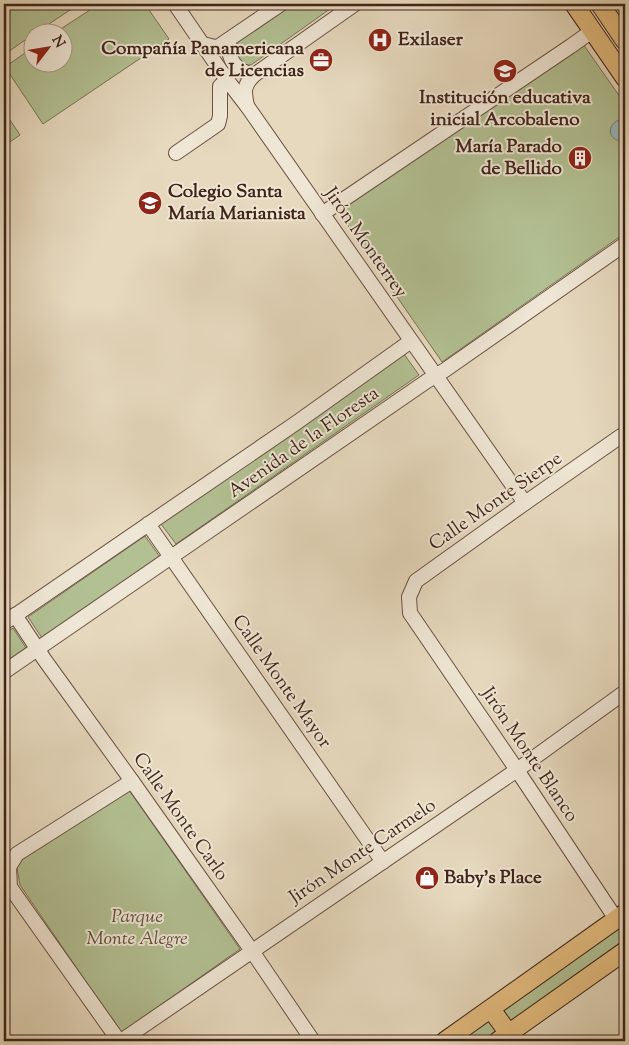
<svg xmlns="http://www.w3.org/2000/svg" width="629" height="1045" font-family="'Sorts Mill Goudy',serif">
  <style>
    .green { fill: #b2c093; stroke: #7a7256 }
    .water { fill: #98b9b9; stroke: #757e79 }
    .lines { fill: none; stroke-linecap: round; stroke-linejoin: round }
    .minor-casing { stroke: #6a5243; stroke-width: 16 }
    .major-casing { stroke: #41251a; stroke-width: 20 }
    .minor { stroke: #efe6d5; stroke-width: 14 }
    .major { stroke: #e3bc7f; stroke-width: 18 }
    .labels { text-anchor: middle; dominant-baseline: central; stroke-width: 4; stroke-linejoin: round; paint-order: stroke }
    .poi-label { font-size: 19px; font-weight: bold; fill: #41251a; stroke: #efe6d5; text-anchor: start }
    .street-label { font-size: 19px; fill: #41251a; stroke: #efe6d5 }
    .park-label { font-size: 19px; font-style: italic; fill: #5d4c38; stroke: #efe6d5 }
  </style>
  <rect width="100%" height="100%" fill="#e6d9be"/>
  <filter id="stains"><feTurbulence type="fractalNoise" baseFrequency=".004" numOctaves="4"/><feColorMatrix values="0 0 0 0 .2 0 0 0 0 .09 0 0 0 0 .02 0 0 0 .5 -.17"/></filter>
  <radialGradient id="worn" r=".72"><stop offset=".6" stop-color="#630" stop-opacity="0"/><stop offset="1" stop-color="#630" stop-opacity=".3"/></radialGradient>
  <!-- green -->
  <g class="green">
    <polygon points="4,4 79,4 37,32 32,32 32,35 4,55"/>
    <polygon points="99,4 145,4 169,39 43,124 5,67 32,48 32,62 62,62 62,32 56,32"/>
    <path d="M 294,4 L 337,4 L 251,65 C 237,65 233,56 237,43 Z"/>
    <polygon points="608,4 618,4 625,13 625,28"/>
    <polygon points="583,44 625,104 625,233 442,362 335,207"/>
    <polygon points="4,111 20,135 4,146"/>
    <polygon points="404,354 419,375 176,544 161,524"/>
    <polygon points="145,536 160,557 42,638 28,617"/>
    <polygon points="13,628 26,648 4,663 4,634"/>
    <polygon points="129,790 240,949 121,1033 20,885 17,868 23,857"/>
    <polygon points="625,919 625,941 511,1023 501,1008"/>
    <polygon points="489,1018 498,1032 484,1041 454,1041"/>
  </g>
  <!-- water -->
  <path class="water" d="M 619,120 L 625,121 L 625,140 C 610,144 604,126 619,120 Z"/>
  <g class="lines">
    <!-- minor casing -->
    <g class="minor-casing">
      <g id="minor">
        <polyline points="175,4 227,80 247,106 525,503"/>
        <path d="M 229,40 C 227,59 235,71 254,75"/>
        <polyline points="203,44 215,47 219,46 281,4"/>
        <path d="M 247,106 C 244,91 243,86 254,75 L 355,4"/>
        <polyline points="176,153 218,124 220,116 220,86 227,80"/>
        <polyline points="322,214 571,46 592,31"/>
        <polyline points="148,524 383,862"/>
        <polyline points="15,615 44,659 132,781 252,951 313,1041"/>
        <polyline points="4,623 296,423 411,341"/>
        <polyline points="4,672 427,381 445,370 625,244"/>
        <polyline points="616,919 517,770 410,613 409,597 416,581 525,503 621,436 625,435"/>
        <polyline points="119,1041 10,887 9,867 17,854 132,781"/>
        <polyline points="121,1041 517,770 625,692"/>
      </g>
    </g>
    <!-- major casing -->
    <g class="major-casing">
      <g id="major">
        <polyline points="574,4 625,78"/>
        <polyline points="600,4 625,41"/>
        <polyline points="491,1009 509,1034"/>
        <polyline points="445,1041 625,913"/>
        <polyline points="498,1041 625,951"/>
      </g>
    </g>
    <!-- minor -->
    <use href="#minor" class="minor"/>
    <!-- major -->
    <use href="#major" class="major"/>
  </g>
  <!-- icons -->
  <defs>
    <g id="hospital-disc" transform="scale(1.25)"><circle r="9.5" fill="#8f2418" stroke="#efe6d5"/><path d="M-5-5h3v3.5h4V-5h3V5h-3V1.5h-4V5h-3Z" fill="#fff"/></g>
    <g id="office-disc" transform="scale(1.25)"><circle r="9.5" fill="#8f2418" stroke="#efe6d5"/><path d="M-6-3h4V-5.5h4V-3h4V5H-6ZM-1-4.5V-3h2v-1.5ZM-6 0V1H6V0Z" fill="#fff"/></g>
    <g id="school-disc" transform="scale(1.25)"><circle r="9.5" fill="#8f2418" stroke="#efe6d5"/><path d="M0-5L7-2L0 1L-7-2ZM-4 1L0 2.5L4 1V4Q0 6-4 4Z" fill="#fff"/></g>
    <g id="building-disc" transform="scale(1.25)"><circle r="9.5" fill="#8f2418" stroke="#efe6d5"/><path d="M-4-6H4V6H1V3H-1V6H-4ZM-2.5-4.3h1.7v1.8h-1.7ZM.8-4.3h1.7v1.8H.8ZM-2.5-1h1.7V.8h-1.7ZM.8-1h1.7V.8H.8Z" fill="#fff"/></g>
    <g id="shop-disc" transform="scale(1.25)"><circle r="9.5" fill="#8f2418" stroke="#efe6d5"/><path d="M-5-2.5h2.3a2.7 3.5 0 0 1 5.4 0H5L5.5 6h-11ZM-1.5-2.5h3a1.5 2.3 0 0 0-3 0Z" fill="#fff"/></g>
  </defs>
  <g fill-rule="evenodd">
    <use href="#hospital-disc" x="380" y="40"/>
    <use href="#office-disc" x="321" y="60"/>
    <use href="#school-disc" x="505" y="71"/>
    <use href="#building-disc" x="580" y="158"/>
    <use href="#school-disc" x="150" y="203"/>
    <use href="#shop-disc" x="427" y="878"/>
  </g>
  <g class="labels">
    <!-- poi labels -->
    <g class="poi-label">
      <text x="398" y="40">Exilaser</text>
      <text x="304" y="49" text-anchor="end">Compañía Panamericana<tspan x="304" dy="22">de Licencias</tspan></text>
      <text x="505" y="98" text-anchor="middle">Institución educativa<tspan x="505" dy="22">inicial Arcobaleno</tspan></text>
      <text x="562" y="147" text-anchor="end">María Parado<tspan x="562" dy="22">de Bellido</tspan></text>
      <text x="168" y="192">Colegio Santa<tspan x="168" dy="22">María Marianista</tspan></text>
      <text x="444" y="878">Baby's Place</text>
    </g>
    <!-- street labels -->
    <g class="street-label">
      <text transform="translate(365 243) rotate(55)">Jirón Monterrey</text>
      <text transform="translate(304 443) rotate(-35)">Avenida de la Floresta</text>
      <text transform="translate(496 502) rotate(-35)">Calle Monte Sierpe</text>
      <text transform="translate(281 682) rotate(55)">Calle Monte Mayor</text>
      <text transform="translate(529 755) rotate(56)">Jirón Monte Blanco</text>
      <text transform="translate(180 817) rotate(55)">Calle Monte Carlo</text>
      <text transform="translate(363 852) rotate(-34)">Jirón Monte Carmelo</text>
    </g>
    <!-- park labels -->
    <g class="park-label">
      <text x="137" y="917">Parque<tspan x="137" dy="22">Monte Alegre</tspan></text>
    </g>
  </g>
  <!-- margin -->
  <rect width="629" height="1045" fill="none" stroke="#e6d9be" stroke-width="20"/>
  <rect x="5" y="5" width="619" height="1035" fill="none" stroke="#41251a" stroke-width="2.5"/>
  <rect x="10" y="10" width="609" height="1025" fill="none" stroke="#41251a"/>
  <!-- north arrow -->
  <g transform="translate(48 48) rotate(59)"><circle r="24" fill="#efe6d5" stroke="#a9998a"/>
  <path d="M0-4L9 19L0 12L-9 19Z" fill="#8f2418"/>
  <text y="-8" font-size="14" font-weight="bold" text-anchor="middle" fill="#41251a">N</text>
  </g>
  <rect width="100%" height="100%" filter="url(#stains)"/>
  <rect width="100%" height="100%" fill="url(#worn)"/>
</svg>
